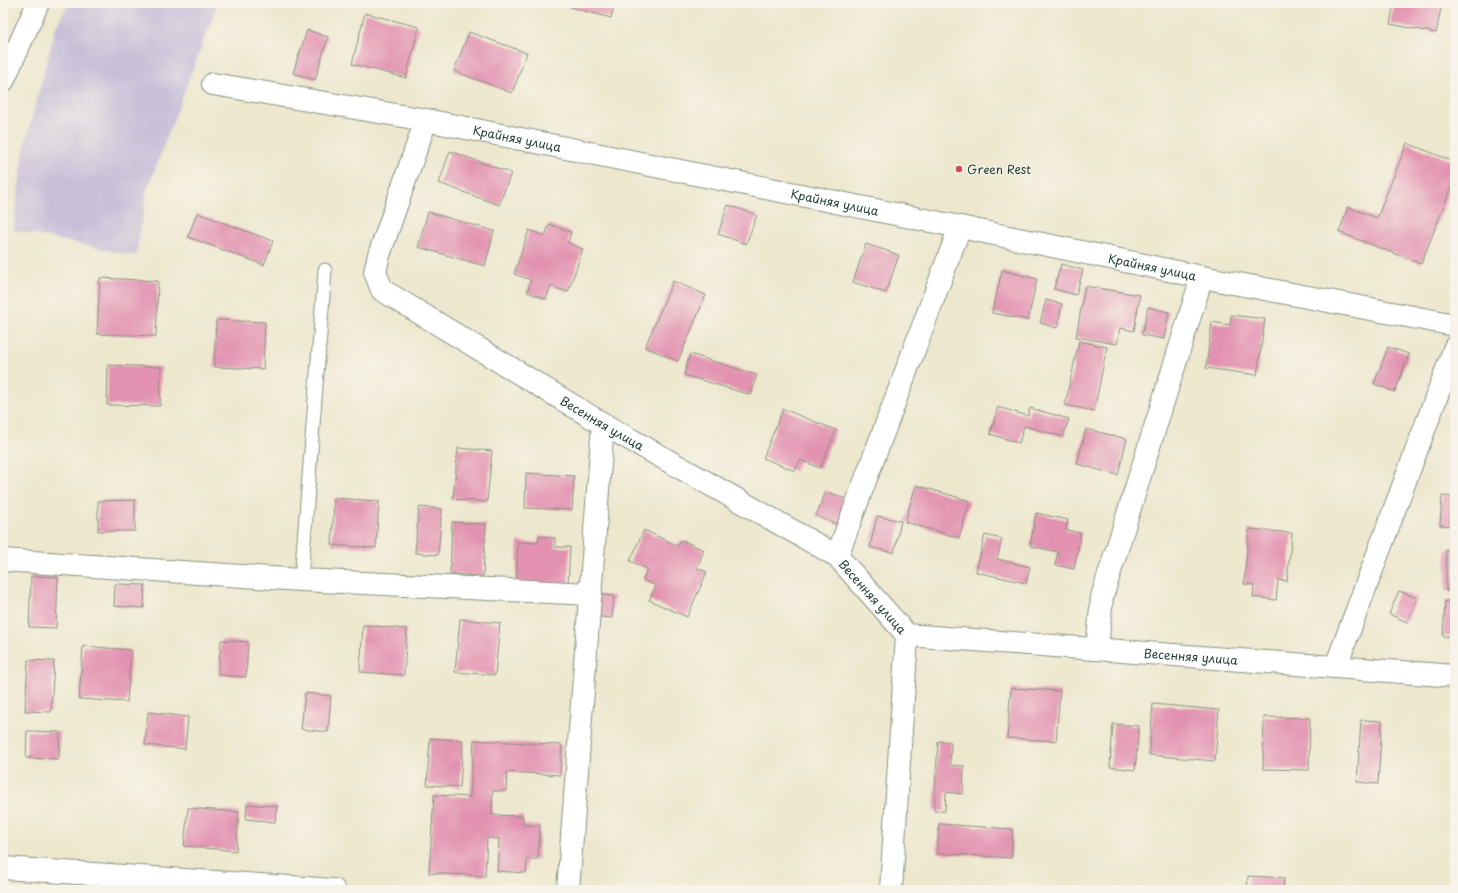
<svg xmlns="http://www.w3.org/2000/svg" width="1458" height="893" font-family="'Playpen Sans',sans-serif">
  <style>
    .industrial { fill: #c8bfd8 }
    .building { fill: #e292b0 }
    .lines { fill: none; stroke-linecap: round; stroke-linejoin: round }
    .service-casing { stroke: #869280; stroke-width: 15 }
    .minor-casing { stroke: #869280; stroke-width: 24 }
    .service { stroke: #fff; stroke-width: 13 }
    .minor { stroke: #fff; stroke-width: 22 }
    .poi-dot { fill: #d1495b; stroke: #f7f3e8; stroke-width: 1.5 }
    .labels { text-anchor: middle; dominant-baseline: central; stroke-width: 3; stroke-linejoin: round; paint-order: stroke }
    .street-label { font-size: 12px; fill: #1f3d34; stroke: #f7f3e8 }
    .poi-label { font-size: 12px; fill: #1f3d34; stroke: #f7f3e8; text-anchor: start }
  </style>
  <rect width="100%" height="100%" fill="#f7f3e8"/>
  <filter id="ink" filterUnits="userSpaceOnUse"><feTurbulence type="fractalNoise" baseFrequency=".025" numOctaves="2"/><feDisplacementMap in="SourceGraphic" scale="8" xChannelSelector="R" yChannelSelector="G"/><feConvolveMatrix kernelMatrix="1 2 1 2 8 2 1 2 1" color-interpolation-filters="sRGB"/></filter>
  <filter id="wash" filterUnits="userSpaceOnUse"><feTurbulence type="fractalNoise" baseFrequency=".012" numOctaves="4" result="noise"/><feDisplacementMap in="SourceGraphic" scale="16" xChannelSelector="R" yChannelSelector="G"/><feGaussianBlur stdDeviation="0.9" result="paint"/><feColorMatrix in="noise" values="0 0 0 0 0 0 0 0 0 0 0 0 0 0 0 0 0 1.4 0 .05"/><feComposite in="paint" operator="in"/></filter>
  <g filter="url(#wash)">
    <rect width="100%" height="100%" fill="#ede7cd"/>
    <!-- industrial -->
    <polygon class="industrial" points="69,3 218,3 147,190 136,256 13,230 24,148 56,26"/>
    <g id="blocks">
      <!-- building -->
      <g class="building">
        <polygon points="571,3 615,3 611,18 570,7"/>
        <polygon points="1394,3 1442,3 1436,33 1390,24"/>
        <polygon points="365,13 419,27 406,78 352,64"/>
        <polygon points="307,30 328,37 315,80 293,73"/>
        <polygon points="469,32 527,53 512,93 454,71"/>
        <polygon points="1407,143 1455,162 1455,178 1421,264 1339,232 1348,207 1377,218"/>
        <polygon points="450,151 511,173 499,205 439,183"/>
        <polygon points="728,205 757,215 746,244 718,234"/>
        <polygon points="428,212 494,231 485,266 418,247"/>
        <polygon points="197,213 273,241 264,265 188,237"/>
        <polygon points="549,224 571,232 568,243 583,249 568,292 551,286 546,299 527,292 531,280 514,274 529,230 545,236"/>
        <polygon points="866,244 899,255 886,293 853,282"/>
        <polygon points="1061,264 1083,270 1076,295 1054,289"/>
        <polygon points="1002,270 1037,279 1028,320 992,313"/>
        <polygon points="100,278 158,281 156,336 97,334"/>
        <polygon points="673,281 706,295 678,361 645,347"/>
        <polygon points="1085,286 1140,295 1134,331 1120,328 1117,344 1076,337"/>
        <polygon points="1046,300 1062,304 1057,328 1040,323"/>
        <polygon points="1148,307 1169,312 1164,339 1142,335"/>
        <polygon points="1231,315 1265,319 1257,375 1206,368 1212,322 1230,325"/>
        <polygon points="216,320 265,322 263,369 214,367"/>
        <polygon points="1079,341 1107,347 1094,411 1065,405"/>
        <polygon points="1388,347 1409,354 1395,392 1374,384"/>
        <polygon points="690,354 757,375 751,395 684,375"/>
        <polygon points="108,365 161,367 160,406 107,405"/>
        <polygon points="998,407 1028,416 1030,408 1069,419 1063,437 1024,426 1019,443 990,434"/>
        <polygon points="783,409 836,430 820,468 800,460 795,471 763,458"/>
        <polygon points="1086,429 1127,439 1118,475 1077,464"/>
        <polygon points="458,448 492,451 487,502 453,499"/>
        <polygon points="526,473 574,476 572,510 525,508"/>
        <polygon points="916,485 970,501 959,538 905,522"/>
        <polygon points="826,491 853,502 843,527 816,516"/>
        <polygon points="1442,496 1455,497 1455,526 1440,525"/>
        <polygon points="334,498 379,501 376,548 332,545"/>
        <polygon points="135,500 135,531 98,531 98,501"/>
        <polygon points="419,507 442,509 438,555 415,553"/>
        <polygon points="1036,513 1068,520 1066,530 1081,533 1074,569 1055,565 1058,552 1030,546"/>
        <polygon points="877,516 901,521 894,553 870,547"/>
        <polygon points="452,522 486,524 483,576 450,574"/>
        <polygon points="1249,529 1292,533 1287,581 1278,580 1276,600 1253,597 1254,585 1244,584"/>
        <polygon points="644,530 678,546 681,540 704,550 697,568 707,572 687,617 649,600 656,586 643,580 647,569 630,561"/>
        <polygon points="985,535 1002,539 997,559 1030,567 1026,583 976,572"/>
        <polygon points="539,536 555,538 555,547 570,547 568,586 516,582 518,542 538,543"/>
        <rect x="1446" y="549" width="9" height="42"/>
        <polygon points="31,576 58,577 56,628 29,627"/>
        <polygon points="115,584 145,585 144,608 114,606"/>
        <polygon points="1399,591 1417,598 1407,622 1389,614"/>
        <polygon points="594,594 614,596 612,618 592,616"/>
        <polygon points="1445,601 1455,601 1455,637 1443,636"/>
        <polygon points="460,619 500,623 495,675 455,672"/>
        <polygon points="363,625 407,629 404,675 360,672"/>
        <polygon points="221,640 248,642 246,677 218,675"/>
        <polygon points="83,646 131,650 127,702 79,699"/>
        <polygon points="28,660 54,661 51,712 25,711"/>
        <polygon points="1011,688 1060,691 1056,741 1007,738"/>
        <polygon points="305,693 331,696 328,732 301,729"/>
        <polygon points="1153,704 1219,710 1215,761 1149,755"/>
        <polygon points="148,712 188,717 185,749 145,745"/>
        <polygon points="1264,717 1310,718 1309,770 1263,769"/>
        <polygon points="1361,720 1382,721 1378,784 1357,782"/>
        <polygon points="1113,724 1139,726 1135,770 1110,767"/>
        <polygon points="27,731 60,732 59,759 26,758"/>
        <polygon points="430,738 463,740 460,787 427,785"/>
        <polygon points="474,740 562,745 560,775 507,772 506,791 493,791 492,815 523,816 523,825 540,826 538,859 527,859 526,873 497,871 499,839 487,838 485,876 429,873 434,795 470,797"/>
        <polygon points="938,741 951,742 950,765 964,766 963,794 946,792 945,811 934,811"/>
        <polygon points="1454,748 1455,748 1455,792 1452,792"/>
        <polygon points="247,804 277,806 275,822 246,819"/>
        <polygon points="188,808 239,812 236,851 184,846"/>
        <polygon points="939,824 1013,829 1011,858 937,853"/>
        <polygon points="1248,876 1284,878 1283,890 1247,890"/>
      </g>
    </g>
  </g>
  <g filter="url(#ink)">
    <use href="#blocks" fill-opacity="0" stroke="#869280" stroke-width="1"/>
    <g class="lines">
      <!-- service casing -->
      <g class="service-casing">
        <polyline id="service" points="301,580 325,270"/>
      </g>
      <!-- minor casing -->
      <g class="minor-casing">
        <g id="minor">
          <polyline points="3,81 38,3"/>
          <path id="s1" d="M 213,84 L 426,120 L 960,227 L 1202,277 L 1455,325"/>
          <path id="s2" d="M 426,120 L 379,255 L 375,272 L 382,290 L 603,424 L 837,556 L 907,635 L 1455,676"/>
          <polyline points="837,556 960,227"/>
          <polyline points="3,560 301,580 591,594"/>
          <polyline points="1097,649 1102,597 1202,277"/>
          <polyline points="1336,666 1455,347"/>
          <polyline points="3,868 334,890"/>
          <polyline points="568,890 603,424"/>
          <polyline points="891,890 907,635"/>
        </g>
      </g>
      <!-- service -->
      <use href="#service" class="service"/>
      <!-- minor -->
      <use href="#minor" class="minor"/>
    </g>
  </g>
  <!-- markers -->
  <circle class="poi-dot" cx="959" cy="169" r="4"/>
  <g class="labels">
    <!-- street labels -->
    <g class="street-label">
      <text stroke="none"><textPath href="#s1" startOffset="309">Крайняя улица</textPath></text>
      <text stroke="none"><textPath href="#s1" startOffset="633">Крайняя улица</textPath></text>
      <text stroke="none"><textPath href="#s1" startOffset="957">Крайняя улица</textPath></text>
      <text stroke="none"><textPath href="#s2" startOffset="437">Весенняя улица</textPath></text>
      <text stroke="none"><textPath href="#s2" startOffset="761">Весенняя улица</textPath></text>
      <text stroke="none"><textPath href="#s2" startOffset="1097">Весенняя улица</textPath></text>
    </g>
    <!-- poi labels -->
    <g class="poi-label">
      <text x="967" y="169">Green Rest</text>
    </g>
  </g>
  <!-- margin -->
  <rect width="1458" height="893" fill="none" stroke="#f7f3e8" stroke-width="16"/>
</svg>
